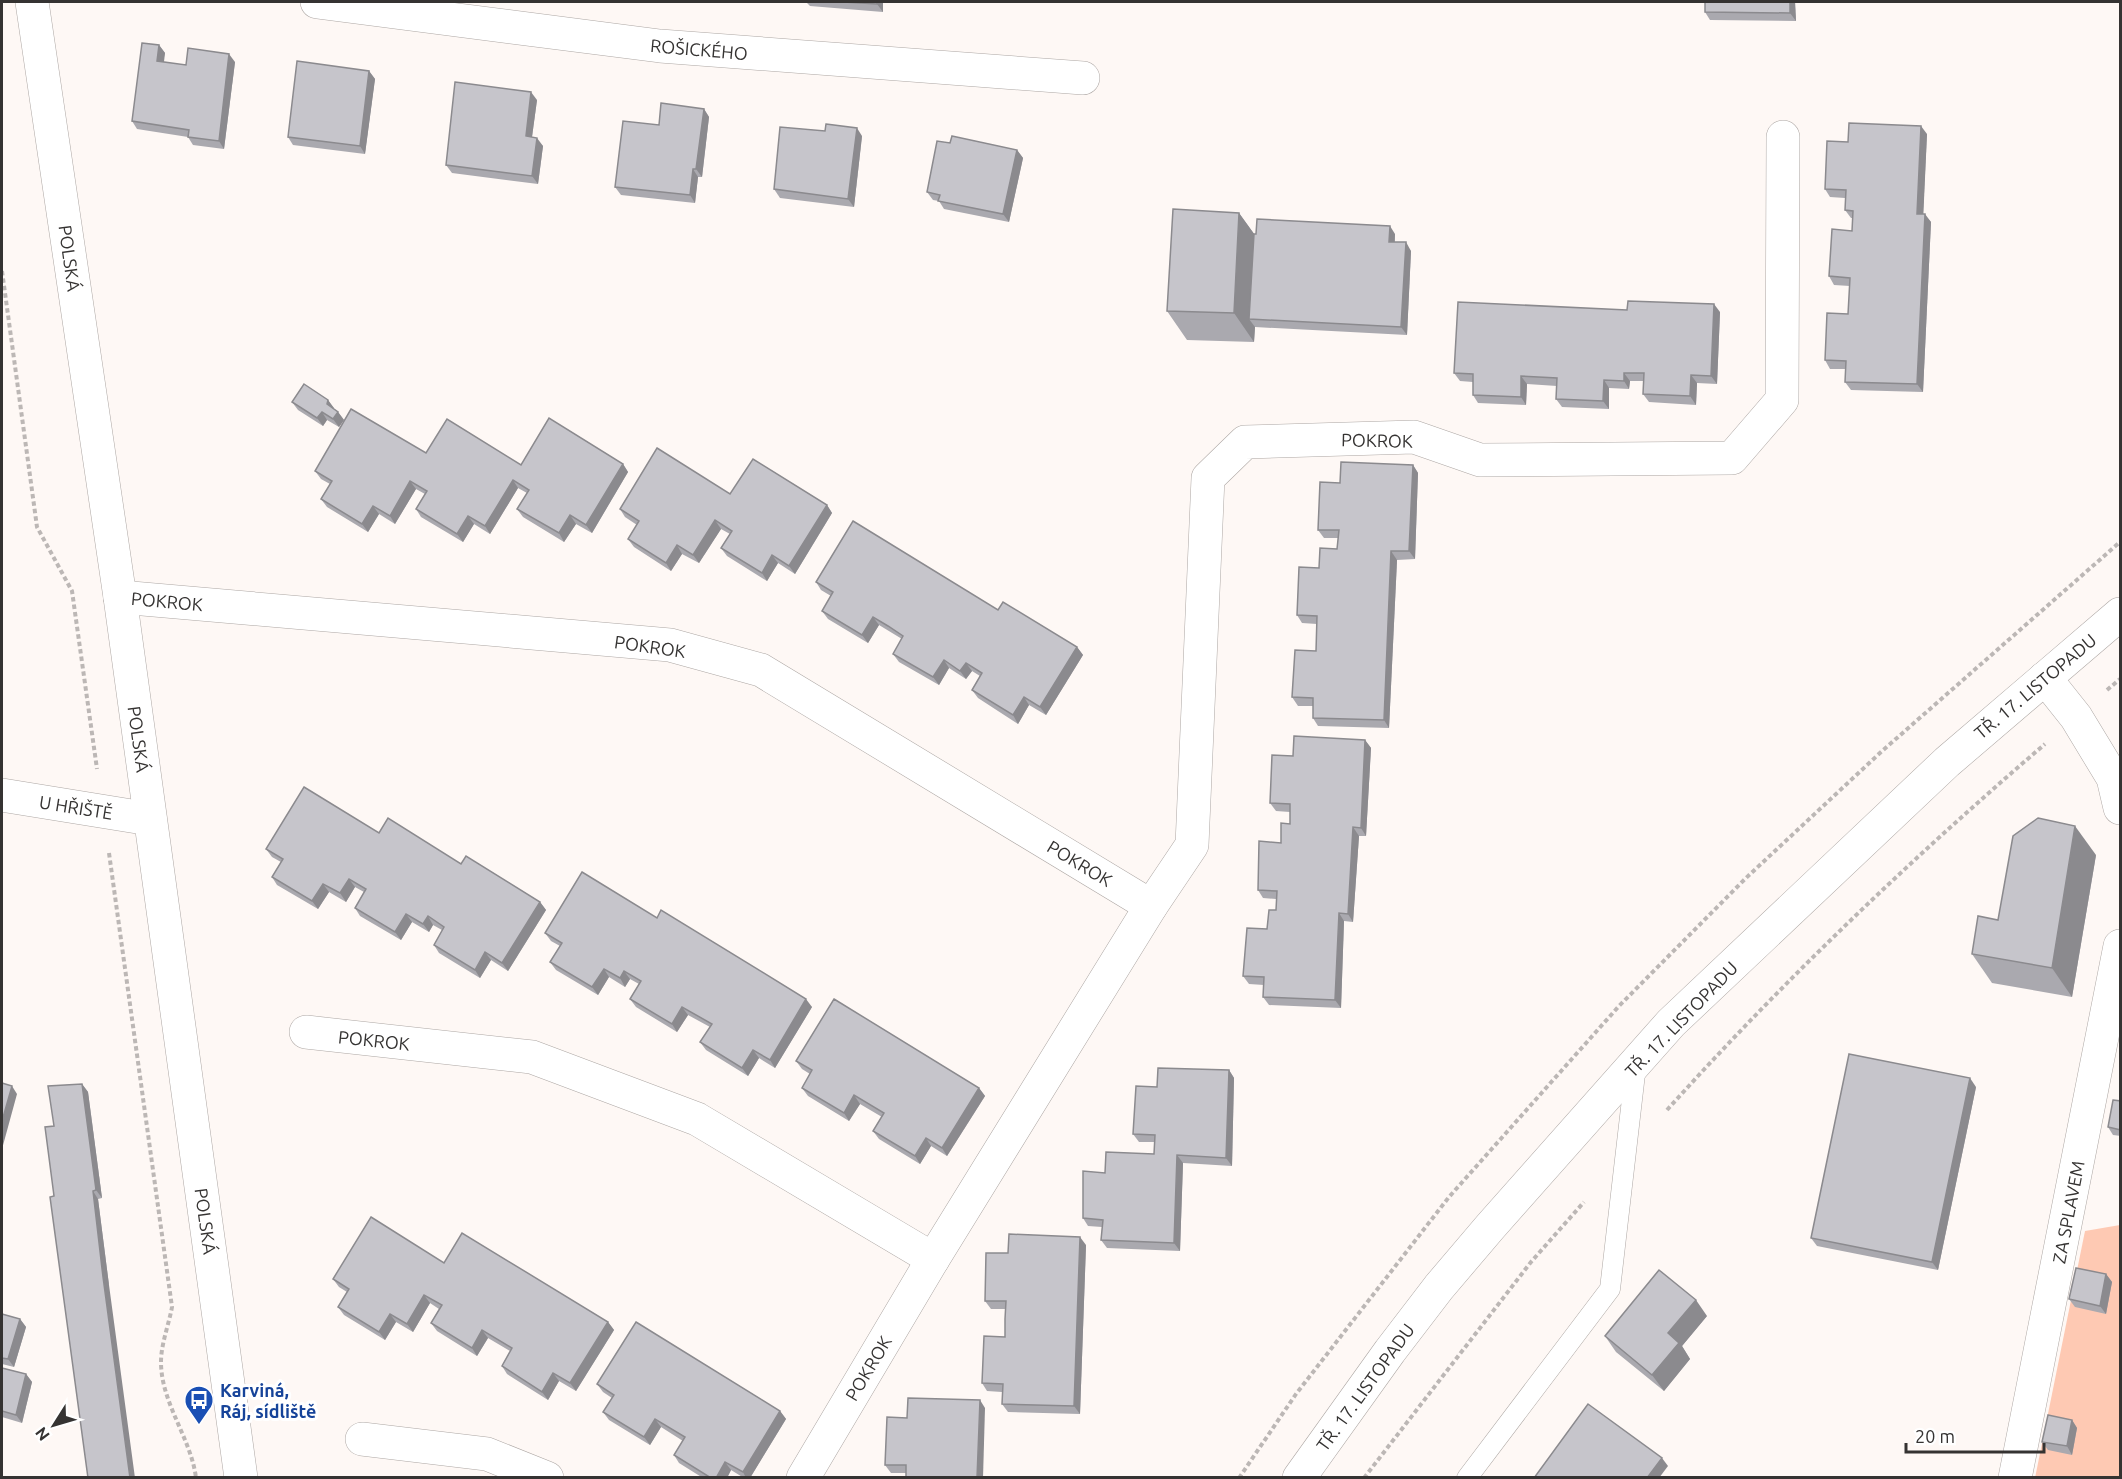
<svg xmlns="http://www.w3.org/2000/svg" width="2122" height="1479" font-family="Ubuntu,sans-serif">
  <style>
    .green { fill: #fec9b3 }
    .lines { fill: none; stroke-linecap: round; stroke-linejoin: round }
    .service-casing { stroke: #ada7a4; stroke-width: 21 }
    .minor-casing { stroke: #ada7a4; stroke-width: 34 }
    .tertiary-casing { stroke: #ada7a4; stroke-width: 34 }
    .primary-casing { stroke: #ada7a4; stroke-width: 34 }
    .path { stroke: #bcb7b5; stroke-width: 4; stroke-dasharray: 4.5 3; stroke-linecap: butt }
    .service { stroke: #fff; stroke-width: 20 }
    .minor { stroke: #fff; stroke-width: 33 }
    .tertiary { stroke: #fff; stroke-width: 33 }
    .primary { stroke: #fff; stroke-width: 33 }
    .wall { fill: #aaa9af }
    .shaded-wall { fill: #8b8a8e }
    .building { fill: #c6c5cb; stroke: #8b8a8e; stroke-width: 1.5 }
    .labels { text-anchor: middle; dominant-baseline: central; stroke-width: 6; stroke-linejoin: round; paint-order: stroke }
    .street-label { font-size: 18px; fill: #353332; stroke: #fff }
    .transit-label { font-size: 18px; font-weight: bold; fill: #164399; stroke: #fff; text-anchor: start }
  </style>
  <rect width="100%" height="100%" fill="#fef8f5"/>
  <!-- green -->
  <polygon class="green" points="2120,1225 2120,1477 2035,1478 2085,1231"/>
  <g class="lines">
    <!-- service casing -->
    <g class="service-casing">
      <polyline id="service" points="1467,1478 1610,1289 1636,1065"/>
    </g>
    <!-- minor casing -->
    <g class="minor-casing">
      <g id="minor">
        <polyline points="317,2 660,46 1083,78"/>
        <polyline points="120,597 670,645 761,670 1151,906"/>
        <polyline points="2045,678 2076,717 2113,778 2120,808"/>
        <polyline points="2,795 150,819"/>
        <polyline points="306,1032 532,1057 697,1119 933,1259"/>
        <polyline points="362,1439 487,1454 547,1478"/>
        <polyline points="803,1478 933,1259 1151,906 1192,845 1208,478 1245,442 1414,437 1480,460 1732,458 1782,400 1783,137"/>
        <polyline points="2015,1478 2120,946"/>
      </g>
    </g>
    <!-- tertiary casing -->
    <g class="tertiary-casing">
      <polyline id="tertiary" points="32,2 120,597 241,1478"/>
    </g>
    <!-- primary casing -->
    <g class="primary-casing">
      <polyline id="primary" points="1299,1478 1390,1351 1439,1287 1490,1227 1671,1023 1947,762 2120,614"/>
    </g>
    <!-- path -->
    <g class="path">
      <polyline points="2,271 37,527 72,591 97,769"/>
      <polyline points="2107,690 2120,679"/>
      <path d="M 109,853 L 172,1307 C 169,1324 161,1344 161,1362 C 161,1403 191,1438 196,1478"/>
      <path d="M 1667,1110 C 1784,980 1912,858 2045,744"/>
      <polyline points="1239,1478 1296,1394 1449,1197 1619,1006 1746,878 1881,752 2120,542"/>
      <polyline points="1364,1478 1531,1262 1584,1202"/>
    </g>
    <!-- service -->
    <use href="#service" class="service"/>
    <!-- minor -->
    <use href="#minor" class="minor"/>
    <!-- tertiary -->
    <use href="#tertiary" class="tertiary"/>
    <!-- primary -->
    <use href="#primary" class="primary"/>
  </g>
  <!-- wall -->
  <g class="wall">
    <polygon points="806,2 883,2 883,12 810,6"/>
    <polygon points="1795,2 1796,21 1710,20 1705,12"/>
    <polygon points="159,45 165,53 163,62 186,65 235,62 224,149 193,145 188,137 137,129 132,121"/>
    <polygon points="369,71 375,79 365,154 293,145 288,137"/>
    <polygon points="537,100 532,137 543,146 538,184 452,173 446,165"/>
    <polygon points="704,109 709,117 702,177 698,177 695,203 621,195 615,187 659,125"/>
    <polygon points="1927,134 1923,214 1931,222 1923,392 1851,390 1845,382 1846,369 1830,369 1825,360 1848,314 1850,286 1834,285 1829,276 1852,231 1853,218 1851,218 1845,210 1845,198 1830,197 1825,189 1848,142"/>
    <polygon points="862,136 854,207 780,198 774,189"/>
    <polygon points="950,143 1017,150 1023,158 1009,222 944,209 939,201 933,200 927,192"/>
    <polygon points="1239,213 1254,234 1395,234 1395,242 1411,251 1407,335 1255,327 1254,342 1187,340 1167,311"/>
    <polygon points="1627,310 1720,312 1717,384 1697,383 1696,405 1649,402 1643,394 1644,381 1630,381 1629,389 1609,388 1609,409 1562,407 1556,399 1557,386 1527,384 1526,405 1478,403 1473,395 1473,382 1460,381 1454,373"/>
    <polygon points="328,400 334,409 338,412 344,420 339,427 327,420 323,426 298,410 292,402"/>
    <polygon points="426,453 521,465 623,464 628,472 592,533 576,524 564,542 523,517 517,509 527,493 518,488 490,534 474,524 463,542 421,517 416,509 425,494 416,489 395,524 379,514 368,532 327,507 321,499 330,484 321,479 315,471"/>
    <polygon points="1413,465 1418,473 1415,559 1397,560 1389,728 1318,726 1313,718 1313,706 1298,706 1292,697 1316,651 1317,624 1302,623 1297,615 1319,568 1337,549 1338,538 1324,538 1318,530 1340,483"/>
    <polygon points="730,494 827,505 832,513 795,574 778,563 767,581 727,556 721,548 730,534 721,529 699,563 682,554 671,571 634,547 628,539 637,525 625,517 620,509"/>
    <polygon points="816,582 998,610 1077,647 1083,655 1046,715 1029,705 1018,724 978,698 972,690 980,676 972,671 966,679 949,668 939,685 899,662 893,654 902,639 879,625 868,643 828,619 822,611 831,596 821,590"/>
    <polygon points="1365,740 1371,748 1366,836 1359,836 1353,922 1344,921 1341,1008 1269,1005 1263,997 1264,985 1249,984 1243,976 1276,910 1276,899 1263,898 1258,890 1290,824 1290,812 1276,811 1270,803 1293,756"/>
    <polygon points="379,833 461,864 540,902 546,910 508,971 491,960 480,978 439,953 434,945 442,930 433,925 429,932 412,922 401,940 360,916 355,908 364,892 355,887 346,902 329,892 318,909 277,885 272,877 281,862 272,857 266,849"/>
    <polygon points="2096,855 2072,997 1992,983 1972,954 1998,920"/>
    <polygon points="657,918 812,1007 775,1068 759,1058 748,1076 706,1050 700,1042 710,1027 688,1015 677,1032 636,1007 630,999 639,984 630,979 625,987 609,977 598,995 556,970 550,962 560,946 551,941 545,933"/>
    <polygon points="796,1061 979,1088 985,1096 947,1156 931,1146 920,1164 879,1139 873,1131 882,1117 860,1104 849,1121 808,1096 802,1088 810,1074 802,1069"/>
    <polygon points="1229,1070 1234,1078 1232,1166 1183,1163 1180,1251 1107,1248 1101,1240 1102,1227 1088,1226 1083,1218 1105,1173 1154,1154 1155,1142 1139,1142 1133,1134 1157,1087"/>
    <polygon points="82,1084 88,1092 102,1198 98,1199 109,1285 54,1196 54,1126"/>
    <polygon points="1976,1087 1938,1270 1817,1246 1811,1238"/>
    <polygon points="2121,1101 2121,1136 2113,1135 2108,1127"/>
    <polygon points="1086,1245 1080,1414 1008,1412 1002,1404 1002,1392 987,1391 982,1383 1005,1337 1005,1309 991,1309 985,1301 1008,1253"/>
    <polygon points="444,1263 608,1322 614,1330 576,1391 559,1381 548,1400 507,1374 502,1366 510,1351 488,1338 477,1356 437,1331 431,1323 439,1309 430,1303 413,1332 396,1322 385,1340 344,1315 338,1307 347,1292 339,1287 333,1279"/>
    <polygon points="2106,1274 2112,1282 2106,1314 2075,1307 2069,1299"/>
    <polygon points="2,1314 20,1319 26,1327 14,1367 2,1364"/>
    <polygon points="1707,1316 1682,1346 1690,1359 1664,1391 1616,1352 1605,1336"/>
    <polygon points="2,1368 26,1374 32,1382 22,1423 2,1417"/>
    <polygon points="597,1384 780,1411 786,1419 750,1478 744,1478 731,1470 727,1478 703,1478 679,1463 674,1455 683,1441 661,1427 650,1445 609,1420 603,1412 612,1398 603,1392"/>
    <polygon points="985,1408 906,1473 891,1473 885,1465 907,1418"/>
    <polygon points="2072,1420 2077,1428 2072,1455 2048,1450 2042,1442"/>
  </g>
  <!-- shaded-wall -->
  <g class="shaded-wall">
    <polygon points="877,2 883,2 883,12 877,4"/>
    <polygon points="1790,2 1795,2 1796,21 1790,13"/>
    <polygon points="159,45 165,53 163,70 157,61"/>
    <polygon points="229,54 235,62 224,149 219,141"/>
    <polygon points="369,71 375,79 365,154 360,146"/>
    <polygon points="531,92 537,100 531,144 526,136"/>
    <polygon points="704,109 709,117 702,177 696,169"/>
    <polygon points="1921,126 1927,134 1923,222 1917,214"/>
    <polygon points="857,128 862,136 854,207 848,199"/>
    <polygon points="537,138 543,146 538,184 532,176"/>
    <polygon points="1017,150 1023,158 1009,222 1003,214"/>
    <polygon points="693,169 698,177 695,203 690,195"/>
    <polygon points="1239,213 1260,242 1249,319 1255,327 1254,342 1234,313"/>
    <polygon points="1925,214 1931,222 1923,392 1917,384"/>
    <polygon points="1390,226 1395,234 1394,250 1389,242"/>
    <polygon points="1406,242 1411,251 1407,335 1401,327"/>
    <polygon points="1714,304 1720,312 1717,384 1711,376"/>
    <polygon points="1624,373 1630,381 1629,389 1624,381"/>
    <polygon points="1691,375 1697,383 1696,405 1690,396"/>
    <polygon points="1521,376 1527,384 1526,405 1521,397"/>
    <polygon points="1604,380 1609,388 1609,409 1603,401"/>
    <polygon points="328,400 334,408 332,412 327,404"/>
    <polygon points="322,412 327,420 323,426 317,418"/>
    <polygon points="338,412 344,420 339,427 333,419"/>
    <polygon points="623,464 628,472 592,533 586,525"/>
    <polygon points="1413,465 1418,473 1415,559 1409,551"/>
    <polygon points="513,480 518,488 490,534 485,526"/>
    <polygon points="410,481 416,489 395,524 390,516"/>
    <polygon points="827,505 832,513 795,574 789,566"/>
    <polygon points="373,506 379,514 368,532 362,524"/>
    <polygon points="570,515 576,524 564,542 559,533"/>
    <polygon points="468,516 474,524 463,542 457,534"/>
    <polygon points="715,520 721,529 699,563 693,555"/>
    <polygon points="677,545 682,554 671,571 666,563"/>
    <polygon points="1391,551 1397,560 1389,728 1384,720"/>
    <polygon points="772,555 778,563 767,581 762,573"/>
    <polygon points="873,617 879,625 868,643 862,635"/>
    <polygon points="1077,647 1083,655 1046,715 1040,707"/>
    <polygon points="944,660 949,668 939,685 933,677"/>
    <polygon points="966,663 972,671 966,679 960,671"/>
    <polygon points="1024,697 1029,705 1018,724 1013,715"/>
    <polygon points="1365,740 1371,748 1366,836 1361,828"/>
    <polygon points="2075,826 2096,855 2072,997 2052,968"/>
    <polygon points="1353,827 1359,836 1353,922 1348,914"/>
    <polygon points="349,879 355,887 346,902 340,893"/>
    <polygon points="323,884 329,892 318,909 312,901"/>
    <polygon points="540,902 546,910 508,971 502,963"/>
    <polygon points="1339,913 1344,921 1341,1008 1335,1000"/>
    <polygon points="406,914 412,922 401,940 395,932"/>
    <polygon points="428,916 433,925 429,932 423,924"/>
    <polygon points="485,952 491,960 480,978 475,970"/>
    <polygon points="604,969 609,977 598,995 592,987"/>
    <polygon points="624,971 630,979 625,987 620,978"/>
    <polygon points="806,999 812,1007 775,1068 770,1060"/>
    <polygon points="682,1007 688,1015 677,1032 672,1024"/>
    <polygon points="753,1050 759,1058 748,1076 742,1068"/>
    <polygon points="1229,1070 1234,1078 1232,1166 1226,1158"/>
    <polygon points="1970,1078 1976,1087 1938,1270 1932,1262"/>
    <polygon points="82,1084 88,1092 102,1198 96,1190"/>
    <polygon points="12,1086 17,1094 2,1149 2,1121"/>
    <polygon points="979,1088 985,1096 947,1156 942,1148"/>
    <polygon points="854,1095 860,1104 849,1121 844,1113"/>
    <polygon points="926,1138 931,1146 920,1164 915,1156"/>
    <polygon points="1177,1155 1183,1163 1180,1251 1174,1243"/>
    <polygon points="93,1191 98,1199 109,1285 135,1478 130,1478 103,1277"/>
    <polygon points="1080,1237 1086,1245 1080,1414 1074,1406"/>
    <polygon points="2106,1274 2112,1282 2106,1314 2100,1306"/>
    <polygon points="424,1295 430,1303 413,1332 407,1324"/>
    <polygon points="1696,1300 1707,1316 1682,1346 1690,1359 1664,1391 1652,1375 1668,1333"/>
    <polygon points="390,1314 396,1322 385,1340 379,1332"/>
    <polygon points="20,1319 26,1327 14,1367 8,1359"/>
    <polygon points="608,1322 614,1330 576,1391 570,1383"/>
    <polygon points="482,1330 488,1338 477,1356 472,1348"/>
    <polygon points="553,1373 559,1381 548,1400 542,1392"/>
    <polygon points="26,1374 32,1382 22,1423 16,1415"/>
    <polygon points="980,1400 985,1408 983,1478 977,1478"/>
    <polygon points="780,1411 786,1419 750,1478 746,1478 743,1472"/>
    <polygon points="655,1419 661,1427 650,1445 644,1437"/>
    <polygon points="2072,1420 2077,1428 2072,1455 2067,1446"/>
    <polygon points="1662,1458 1668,1466 1659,1478 1647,1478"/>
    <polygon points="725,1462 731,1470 727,1478 716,1478"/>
  </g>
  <!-- building -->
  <g class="building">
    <polygon points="843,2 877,2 877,4"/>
    <polygon points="1705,2 1790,2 1790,13 1705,12"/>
    <polygon points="142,43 159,45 157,61 186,65 188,48 229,54 219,141 188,137 189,130 132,121"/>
    <polygon points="297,61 369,71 360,146 288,137"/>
    <polygon points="455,82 531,92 526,136 537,138 532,176 446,165"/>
    <polygon points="661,103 704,109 696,169 693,169 690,195 615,187 623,121 659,125"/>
    <polygon points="1849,123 1921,126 1917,214 1925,214 1917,384 1845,382 1846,361 1825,360 1827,313 1848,314 1850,278 1829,276 1832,229 1852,231 1853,211 1845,210 1846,190 1825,189 1827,141 1848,142"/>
    <polygon points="826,124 857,128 848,199 774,189 780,127 825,131"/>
    <polygon points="952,136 1017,150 1003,214 938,201 940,195 927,192 937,141 950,143"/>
    <polygon points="1173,209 1239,213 1234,313 1167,311"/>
    <polygon points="1257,219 1390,226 1389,242 1406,242 1401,327 1249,319 1254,234 1256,234"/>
    <polygon points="1628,301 1714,304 1711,376 1691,375 1690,396 1643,394 1644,373 1624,373 1624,381 1604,380 1603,401 1556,399 1557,378 1521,376 1521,397 1473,395 1473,374 1454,373 1458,302 1627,310"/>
    <polygon points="304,384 328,400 327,404 338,412 333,419 322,412 317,418 292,402"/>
    <polygon points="351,409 426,453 447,419 521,465 549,418 623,464 586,525 570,515 559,533 517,509 529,490 513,480 485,526 468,516 457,534 416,509 427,491 410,481 390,516 373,506 362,524 321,499 332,481 315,471"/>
    <polygon points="657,448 730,494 753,459 827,505 789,566 772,555 762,573 721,548 732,531 715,520 693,555 677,545 666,563 628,539 639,521 620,509"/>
    <polygon points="1341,462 1413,465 1409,551 1391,551 1384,720 1313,718 1313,698 1292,697 1295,650 1316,651 1317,616 1297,615 1299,567 1319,568 1320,548 1337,549 1339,530 1318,530 1320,482 1340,483"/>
    <polygon points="853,521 998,610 1003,602 1077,647 1040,707 1024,697 1013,715 972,690 982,673 966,663 960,671 944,660 933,677 893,654 903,636 888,626 873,617 862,635 822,611 833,592 816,582"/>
    <polygon points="1294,736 1365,740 1361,828 1353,827 1348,914 1339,913 1335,1000 1263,997 1264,977 1243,976 1247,928 1267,929 1269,910 1276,910 1277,891 1258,890 1259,841 1281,843 1281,823 1290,824 1290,804 1270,803 1272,755 1293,756"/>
    <polygon points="304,787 379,833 388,818 461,864 466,856 540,902 502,963 485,952 475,970 434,945 444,927 428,916 423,924 406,914 395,932 355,908 366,889 349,879 340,893 323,884 312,901 272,877 283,859 266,849"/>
    <polygon points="2038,818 2075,826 2052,968 1972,954 1978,916 1998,920 2013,836"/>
    <polygon points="582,872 657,918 661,910 806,999 770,1060 753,1050 742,1068 700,1042 712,1024 682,1007 672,1024 630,999 641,981 624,971 620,978 604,969 592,987 550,962 562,943 545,933"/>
    <polygon points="834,999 979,1088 942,1148 926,1138 915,1156 873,1131 884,1113 854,1095 844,1113 802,1088 812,1070 796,1061"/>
    <polygon points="1849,1054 1970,1078 1932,1262 1811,1238"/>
    <polygon points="1158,1068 1229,1070 1226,1158 1177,1155 1174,1243 1101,1240 1103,1220 1083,1218 1083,1171 1105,1173 1106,1152 1154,1154 1155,1135 1133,1134 1136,1086 1157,1087"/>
    <polygon points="2,1083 12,1086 2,1121"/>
    <polygon points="82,1084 96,1190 93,1191 103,1277 130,1478 88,1478 50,1197 54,1196 45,1127 54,1126 48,1086"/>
    <polygon points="2113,1100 2121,1101 2121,1130 2108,1127"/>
    <polygon points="371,1217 444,1263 462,1233 608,1322 570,1383 553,1373 542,1392 502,1366 512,1348 482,1330 472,1348 431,1323 442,1305 424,1295 407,1324 390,1314 379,1332 338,1307 349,1289 333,1279"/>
    <polygon points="1009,1234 1080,1237 1074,1406 1002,1404 1003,1384 982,1383 984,1336 1005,1337 1005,1319 1006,1301 985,1301 986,1253 1008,1253"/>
    <polygon points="2076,1268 2106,1274 2100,1306 2069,1299"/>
    <polygon points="1659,1270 1696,1300 1668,1333 1679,1343 1652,1375 1605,1336"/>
    <polygon points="2,1314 20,1319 8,1359 2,1358"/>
    <polygon points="636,1322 780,1411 743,1472 725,1462 716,1478 711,1478 674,1455 685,1437 655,1419 644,1437 603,1412 614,1395 597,1384"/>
    <polygon points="2,1368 26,1374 16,1415 2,1411"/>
    <polygon points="908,1398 980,1400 977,1478 906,1478 906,1465 885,1465 887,1417 907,1418"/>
    <polygon points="1588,1404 1662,1458 1647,1478 1534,1478"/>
    <polygon points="2048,1415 2072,1420 2067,1446 2042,1442"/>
  </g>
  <!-- icons -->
  <defs>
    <g id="bus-pin" transform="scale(1.5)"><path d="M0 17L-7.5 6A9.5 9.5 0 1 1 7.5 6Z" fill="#1a4fb4" stroke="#fff"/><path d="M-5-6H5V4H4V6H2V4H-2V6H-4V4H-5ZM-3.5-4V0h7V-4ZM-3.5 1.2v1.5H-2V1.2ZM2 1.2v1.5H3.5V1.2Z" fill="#fff"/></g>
  </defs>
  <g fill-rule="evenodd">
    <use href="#bus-pin" x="199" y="1400"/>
  </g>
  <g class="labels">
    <!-- street labels -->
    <g class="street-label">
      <text transform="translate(699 49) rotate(5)">ROŠICKÉHO</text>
      <text transform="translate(70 258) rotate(82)">POLSKÁ</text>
      <text transform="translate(1377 440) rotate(1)">POKROK</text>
      <text transform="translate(167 601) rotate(5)">POKROK</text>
      <text transform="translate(650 646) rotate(8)">POKROK</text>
      <text transform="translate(2035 686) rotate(-40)">TŘ. 17. LISTOPADU</text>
      <text transform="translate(139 739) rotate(82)">POLSKÁ</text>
      <text transform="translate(76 807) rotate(9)">U HŘIŠTĚ</text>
      <text transform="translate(1080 863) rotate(31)">POKROK</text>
      <text transform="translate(1681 1019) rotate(-46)">TŘ. 17. LISTOPADU</text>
      <text transform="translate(374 1040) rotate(6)">POKROK</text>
      <text transform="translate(2068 1212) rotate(-79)">ZA SPLAVEM</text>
      <text transform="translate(206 1221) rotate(82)">POLSKÁ</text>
      <text transform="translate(868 1368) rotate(-59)">POKROK</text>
      <text transform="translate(1365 1387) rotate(-54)">TŘ. 17. LISTOPADU</text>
    </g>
    <!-- transit labels -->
    <g class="transit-label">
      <text x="220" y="1390">Karviná,<tspan x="220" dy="21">Ráj, sídliště</tspan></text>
    </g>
  </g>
  <!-- border -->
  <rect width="2122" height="1479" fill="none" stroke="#353332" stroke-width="6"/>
  <!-- north arrow -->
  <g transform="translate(54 1425) rotate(233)" stroke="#ffffff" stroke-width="4.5" paint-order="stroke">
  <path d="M0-4.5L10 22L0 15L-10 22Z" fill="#353332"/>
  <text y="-9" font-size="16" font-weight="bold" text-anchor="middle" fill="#353332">N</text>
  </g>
  <!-- scale -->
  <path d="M1906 1443v9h138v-9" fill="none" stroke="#353332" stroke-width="3"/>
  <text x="1915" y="1443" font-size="18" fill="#353332" stroke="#ffffff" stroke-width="4.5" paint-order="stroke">20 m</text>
</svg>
